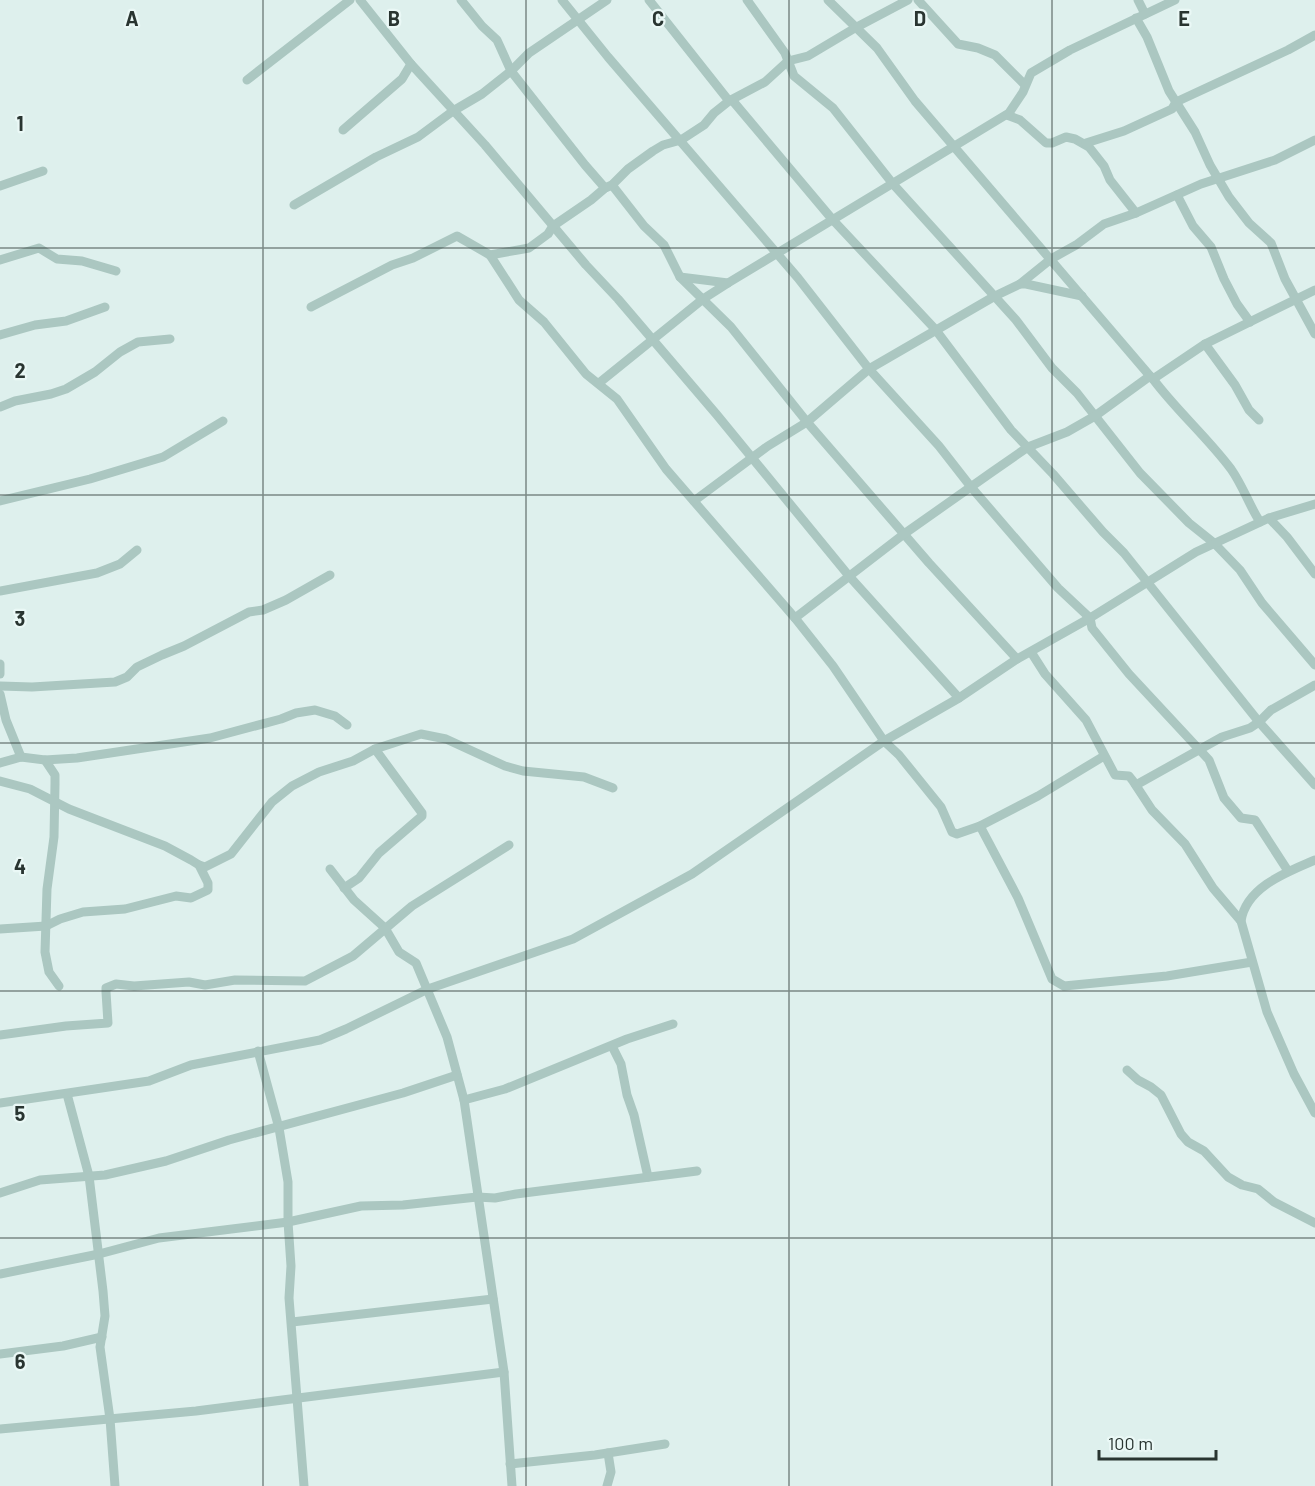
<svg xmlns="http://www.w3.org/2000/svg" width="1315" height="1486" font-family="Barlow,sans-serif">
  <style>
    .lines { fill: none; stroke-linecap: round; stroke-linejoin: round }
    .minor { stroke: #abc7c1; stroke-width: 9 }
    .grid { fill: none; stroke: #293531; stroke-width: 1.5; stroke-opacity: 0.55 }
    .grid-label { font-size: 20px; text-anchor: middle; font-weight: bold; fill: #293531; stroke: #eaf8f6; stroke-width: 4.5; stroke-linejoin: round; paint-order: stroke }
  </style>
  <rect width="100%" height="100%" fill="#def0ed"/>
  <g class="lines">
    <!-- minor -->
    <g class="minor">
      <polyline points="360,0 411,64 485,145 586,265 618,299 717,415 849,576 959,698"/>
      <polyline points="461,0 482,26 497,40 511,71 585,165 605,188"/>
      <polyline points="562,0 608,57 798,278 869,369 939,446 971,487 1058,588 1090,618 1092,628 1129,674 1209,760 1224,798 1241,818 1255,820 1288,871"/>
      <polyline points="649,0 729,101"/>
      <polyline points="747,0 785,53 794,76 833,108 893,184 1016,320 1052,368 1077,393 1140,473 1189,523 1214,543 1240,570 1262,603 1315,665"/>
      <polyline points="828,0 877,48 915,101 1150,376"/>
      <polyline points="918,0 958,44 978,48 995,55 1025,85"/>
      <polyline points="1138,0 1145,14"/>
      <polyline points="1136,18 1147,37 1169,91 1195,132 1210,165 1229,197 1249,223 1271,243 1285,279 1315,334"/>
      <polyline points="247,80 350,0"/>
      <polyline points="732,100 832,219 935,329 1011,430 1053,474 1103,532 1124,553 1259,722 1315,785"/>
      <polyline points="1007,115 1020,120 1046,143 1052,143 1066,137 1075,139 1089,147 1104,166 1110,180 1136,213"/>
      <polyline points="343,130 402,79 411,64"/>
      <polyline points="1086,143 1124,131 1172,109 1176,102 1288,50 1315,35"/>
      <polyline points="612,185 644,226 664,245 680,277 731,327 807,422 929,563 1017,659"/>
      <polyline points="0,186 43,171"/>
      <polyline points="1177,195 1193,226 1211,247 1224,279 1237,304 1250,322"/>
      <polyline points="294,205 376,157 418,137 453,111 482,94 511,71 529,53 607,0"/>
      <polyline points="490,255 519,300 544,322 586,374 617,399 666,469 795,618 833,666 884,741 899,755 941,807 952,832 957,834 980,826 1038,796 1104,756"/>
      <polyline points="0,260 39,248 57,259 82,261 116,271"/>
      <polyline points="680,277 728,283"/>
      <polyline points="1020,284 1051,259 1076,245 1104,224 1136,213 1201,184 1275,160 1315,140"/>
      <polyline points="311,307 392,265 413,258 457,236 490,255 529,248 548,234 553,226 591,200 605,188 612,185 628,169 653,151 663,145 681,140 704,125 714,113 729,101 765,82 788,61 808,56 855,28 908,0"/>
      <polyline points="0,335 35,325 66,321 105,307"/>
      <polyline points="1205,344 1235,385 1249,410 1259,420"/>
      <path d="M 1153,379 C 1177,411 1207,437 1231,469 C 1243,486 1249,505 1260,522"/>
      <polyline points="599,383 703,299 728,283 1009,113 1023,92 1031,73 1070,50 1175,0"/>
      <polyline points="0,407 15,401 51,394 66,389 95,372 120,352 138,342 170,339"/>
      <polyline points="0,501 90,479 163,457 223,421"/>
      <polyline points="694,501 768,446 807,422 869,369 995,296 1020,284 1026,284 1082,296"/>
      <polyline points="1269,518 1287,537 1315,574"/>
      <polyline points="0,591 97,573 120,564 137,550"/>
      <polyline points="795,618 904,534 992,472 1028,447 1067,432 1095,416 1150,376 1153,379 1205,344 1315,290"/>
      <polyline points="1031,652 1045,674 1086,720 1115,775 1129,776 1133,781 1152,810 1185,844 1213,888 1241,921"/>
      <polyline points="0,664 0,674"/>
      <polyline points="0,686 32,687 115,682 127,677 137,667 162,655 184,646 249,612 263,610 286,600 330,575"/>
      <polyline points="0,694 6,720 21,757"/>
      <polyline points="45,760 55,775 55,784 54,837 47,889 45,952 49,972 59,986"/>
      <polyline points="0,763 21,757 45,760 77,758 210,738 281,719 296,713 315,710 335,716 347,725"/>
      <polyline points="0,781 30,789 69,809 165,846 191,860 199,865 208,883 208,890 191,898 176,896 125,909 83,912 60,919 46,926 0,929"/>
      <polyline points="1136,785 1222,737 1250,728 1259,722 1271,710 1315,685"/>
      <polyline points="980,826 1018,898 1052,979 1064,986 1167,976 1252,962"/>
      <path d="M 1315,860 C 1287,872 1246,887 1241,921 L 1267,1012 L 1294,1074 L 1315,1113"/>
      <polyline points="199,865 205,867 231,854 272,802 292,786 319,772 353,761 375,749 421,734 446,739 505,766 523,771 584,777 613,788"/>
      <polyline points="330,869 354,900 385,928 399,952 416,963 447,1037 464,1100 504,1372 512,1486"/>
      <polyline points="344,888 359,878 379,853 422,816 422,813 375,749"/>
      <polyline points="0,1035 66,1026 108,1023 106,992 106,988 116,984 134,986 189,982 205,985 235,980 305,981 353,956 412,906 509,845"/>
      <polyline points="612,1046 621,1064 627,1095 634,1115 648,1177"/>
      <polyline points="258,1051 279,1128 288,1182 288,1222 291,1266 289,1298 304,1486"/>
      <polyline points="1127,1070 1138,1080 1151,1087 1161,1095 1181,1134 1188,1142 1204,1151 1228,1177 1242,1185 1258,1189 1274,1202 1315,1223"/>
      <polyline points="67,1094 89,1176 103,1291 105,1316 100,1347 110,1419 115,1486"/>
      <polyline points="464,1100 505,1089 627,1039 673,1024"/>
      <polyline points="0,1103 149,1081 191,1065 320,1040 346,1029 428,989 573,939 692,874 884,741 959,698 1017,659 1090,618 1196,552 1269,518 1315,504"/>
      <polyline points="0,1193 40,1180 105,1175 166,1161 229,1140 403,1093 457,1075"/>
      <polyline points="0,1274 99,1254 159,1238 288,1222 361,1206 403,1205 477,1197 495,1198 516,1194 697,1171"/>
      <polyline points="292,1322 493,1299"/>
      <polyline points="0,1354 63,1346 102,1337"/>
      <polyline points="0,1429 196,1411 504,1372"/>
      <polyline points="510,1464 595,1455 665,1444"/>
      <polyline points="607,1486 611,1472 608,1453"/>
    </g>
  </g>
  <!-- grid -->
  <path class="grid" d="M 263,0 L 263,1486M 526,0 L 526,1486M 789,0 L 789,1486M 1052,0 L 1052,1486M 0,248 L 1315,248M 0,495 L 1315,495M 0,743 L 1315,743M 0,991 L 1315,991M 0,1238 L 1315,1238"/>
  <g class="grid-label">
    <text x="132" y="26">A</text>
    <text x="394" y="26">B</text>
    <text x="658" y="26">C</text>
    <text x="920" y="26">D</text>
    <text x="1184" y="26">E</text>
    <text x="20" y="131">1</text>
    <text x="20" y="378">2</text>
    <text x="20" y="626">3</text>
    <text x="20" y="874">4</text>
    <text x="20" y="1121">5</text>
    <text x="20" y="1369">6</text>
  </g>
  <!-- scale -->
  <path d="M1099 1450v9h117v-9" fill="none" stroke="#293531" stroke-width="3"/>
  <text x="1108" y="1450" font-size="18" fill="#293531" stroke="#eaf8f6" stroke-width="4.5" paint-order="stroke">100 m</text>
</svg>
